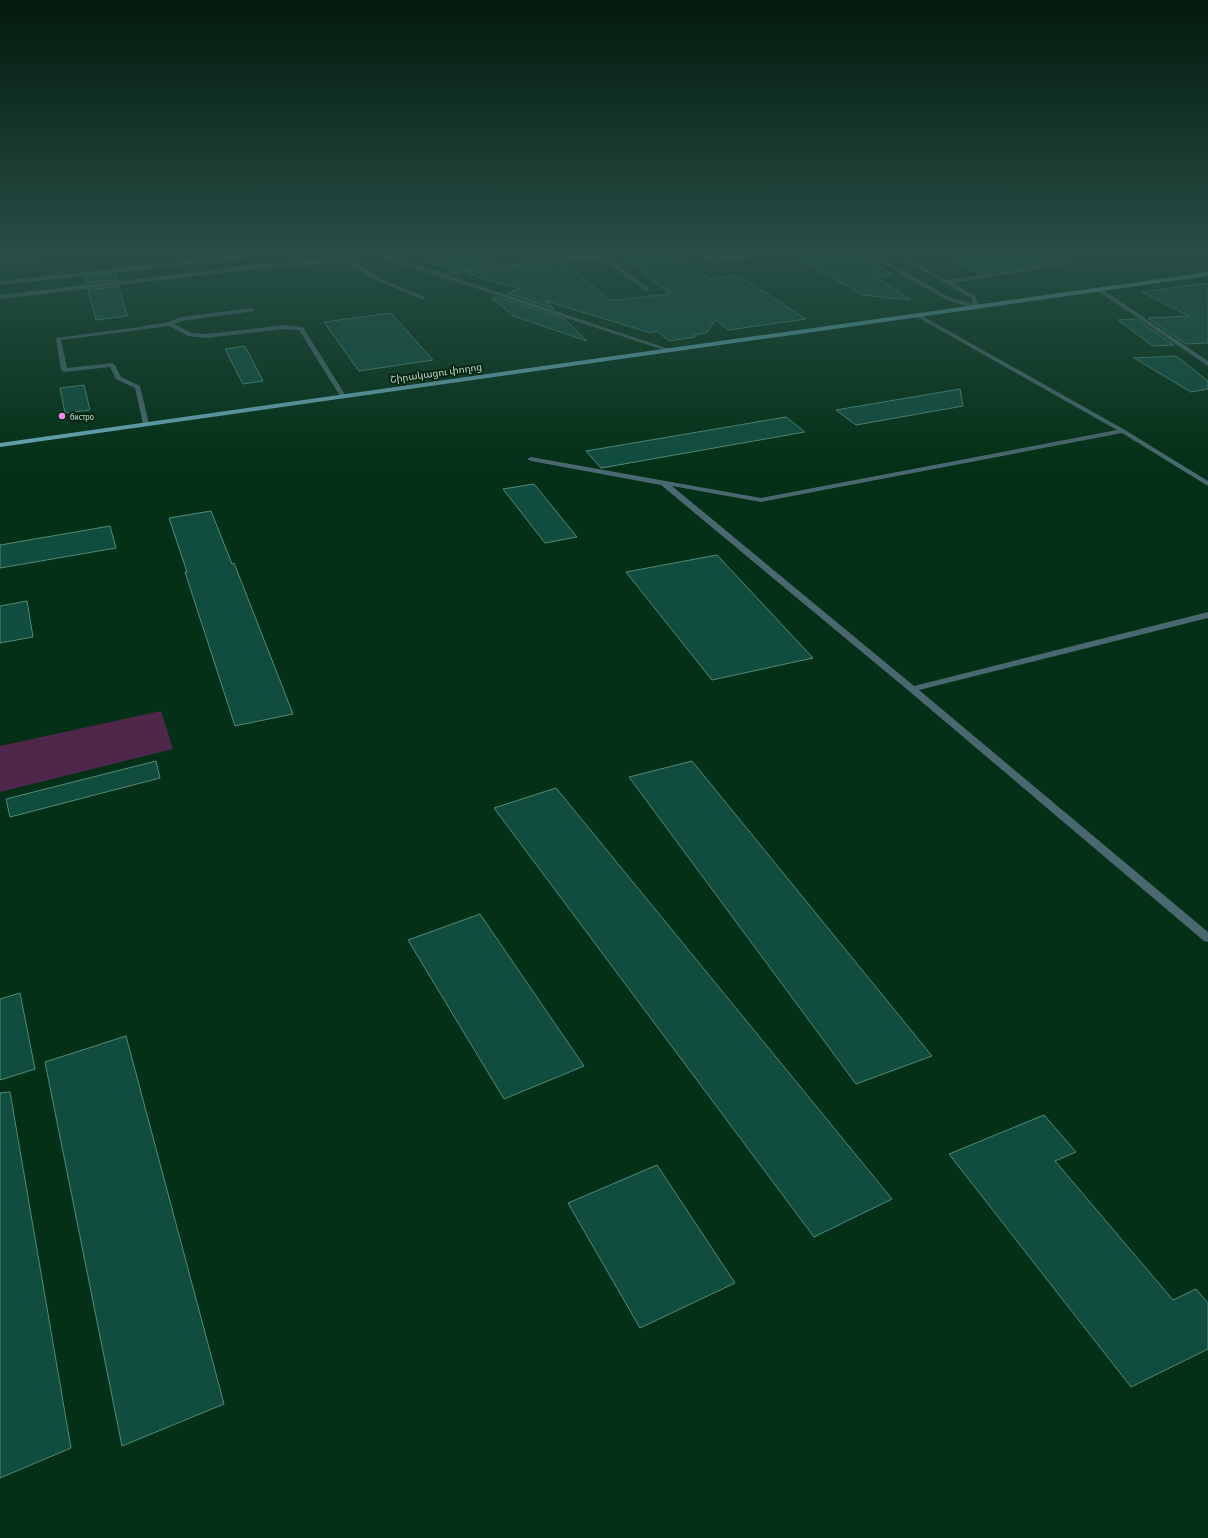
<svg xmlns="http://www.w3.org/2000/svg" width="1208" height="1538" font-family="'PT Sans Narrow','Noto Sans Armenian',sans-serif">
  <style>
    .green { fill: #4f2749 }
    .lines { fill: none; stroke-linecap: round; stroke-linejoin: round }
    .river { fill: #3e4979; fill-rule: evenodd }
    .building { fill: #104d3e; stroke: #518b7a }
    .minor { fill: #4a686f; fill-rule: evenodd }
    .major { fill: #68a9b7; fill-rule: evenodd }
    .poi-dot { fill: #f987e8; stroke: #042511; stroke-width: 1.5 }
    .labels { text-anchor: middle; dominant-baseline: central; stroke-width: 4; stroke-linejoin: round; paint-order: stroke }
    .far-street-label { font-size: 10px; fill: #c3d9c8; stroke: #042511 }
    .far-poi-label { font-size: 10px; fill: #c3d9c8; stroke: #042511; text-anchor: start }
  </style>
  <rect width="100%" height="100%" fill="#033016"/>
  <!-- green -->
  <polygon class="green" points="161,711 173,749 0,792 0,746"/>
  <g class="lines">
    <!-- river -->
    <polygon class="river" points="0,251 86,251 83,256 75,258 0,264"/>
  </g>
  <!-- building -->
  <g class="building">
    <polygon points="614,251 659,251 659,254 662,255 674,254 709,279 738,275 806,319 728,330 716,320 706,333 693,335 695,337 669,341 657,331 651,333 546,301 554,309 507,293 520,289 467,274 565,262 608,299 616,300 670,294"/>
    <polygon points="822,251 850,251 893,275 876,277 911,300 863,295 791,255"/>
    <polygon points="937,251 1030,251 1052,263 980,274"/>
    <polygon points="1039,251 1072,251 1073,263 1066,263"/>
    <polygon points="484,254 497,265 456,271 427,262"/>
    <polygon points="116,274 118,280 86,283 85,277"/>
    <polygon points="1208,283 1208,343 1186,344 1148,318 1189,316 1142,292"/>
    <polygon points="119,286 127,316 96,320 88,290"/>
    <polygon points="497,297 565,319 587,341 513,316 492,298"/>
    <polygon points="391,313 433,360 359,371 324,322"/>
    <polygon points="1136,319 1174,345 1153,346 1118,320"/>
    <polygon points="245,346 263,381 243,384 225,349"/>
    <polygon points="1176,356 1208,381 1208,389 1191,392 1134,358"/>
    <polygon points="84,385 90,410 65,413 60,388"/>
    <polygon points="960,389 963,406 856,425 836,410"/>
    <polygon points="786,417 805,432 601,468 586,451"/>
    <polygon points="534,484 577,537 545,543 503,489"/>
    <polygon points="211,511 232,564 234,563 293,714 235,726 185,572 187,572 169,518"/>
    <polygon points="110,526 116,548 0,568 0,545"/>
    <polygon points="717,555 813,658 712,680 626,572"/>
    <polygon points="27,601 33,637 0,643 0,606"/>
    <polygon points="156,761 160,778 10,817 6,799"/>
    <polygon points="692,761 932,1056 856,1084 629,777"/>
    <polygon points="556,788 892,1199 814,1237 494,808"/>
    <polygon points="480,914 584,1066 504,1099 408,940"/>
    <polygon points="20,993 35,1069 0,1080 0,999"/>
    <polygon points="126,1036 224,1404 122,1446 45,1062"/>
    <polygon points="10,1092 71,1448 0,1478 0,1093"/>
    <polygon points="1044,1115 1076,1152 1055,1161 1173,1300 1196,1289 1208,1303 1208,1349 1131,1387 949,1154"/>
    <polygon points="657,1165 735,1283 640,1328 568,1203"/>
  </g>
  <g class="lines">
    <!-- minor -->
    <g class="minor">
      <polygon points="283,251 297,251 294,253 0,285 0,281"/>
      <polygon points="366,251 377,252 443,274 568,256 592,255 615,263 648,288 648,290 644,290 611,265 592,259 568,260 447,275 675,351 670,352 374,255 350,260 382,279 425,297 425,299 421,299 378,281 344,262 255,269 0,299 0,295 255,265 345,258 369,253"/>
      <polygon points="660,251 696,251 712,258 788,251 803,251 800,253 711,262 695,254 676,252 662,254 660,253"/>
      <polygon points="861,251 867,251 951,298 973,304 971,298 888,251 894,251 947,280 1057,264 1031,251 1036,251 1066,265 952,283 975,296 980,307 977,309 947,300"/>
      <polygon points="1098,289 1102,289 1208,361 1208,366 1098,291"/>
      <polygon points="252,308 254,309 254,311 182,321 174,324 191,333 207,334 283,325 303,327 346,396 345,397 340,396 299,330 283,329 207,338 188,336 169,326 61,340 67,368 112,363 115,365 121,377 140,386 149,424 146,426 143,424 135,388 116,379 110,367 64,372 61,370 56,338 132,328 169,322 181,317"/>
      <polygon points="919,314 1125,430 1208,481 1208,486 1122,433 761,502 672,486 914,686 1208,612 1208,618 919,690 1208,932 1208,942 1204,941 909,691 661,485 531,461 527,459 531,457 761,498 1117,430 917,317 916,316"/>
    </g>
    <!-- major -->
    <polygon class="major" points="1208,272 1208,276 0,447 0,443"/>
  </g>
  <!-- sky -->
  <linearGradient id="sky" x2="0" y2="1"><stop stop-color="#021a0c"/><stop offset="0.54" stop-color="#284e47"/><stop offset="1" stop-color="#284e47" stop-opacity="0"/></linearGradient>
  <rect width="1208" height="466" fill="url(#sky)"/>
  <!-- markers -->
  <circle class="poi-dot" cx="62" cy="416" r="4"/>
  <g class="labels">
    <!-- far-street labels -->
    <g class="far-street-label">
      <text transform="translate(436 373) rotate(-8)">Շիրակացու փողոց</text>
    </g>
    <!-- far-poi labels -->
    <g class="far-poi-label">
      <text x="70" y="416">бистро</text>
    </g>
  </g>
</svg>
